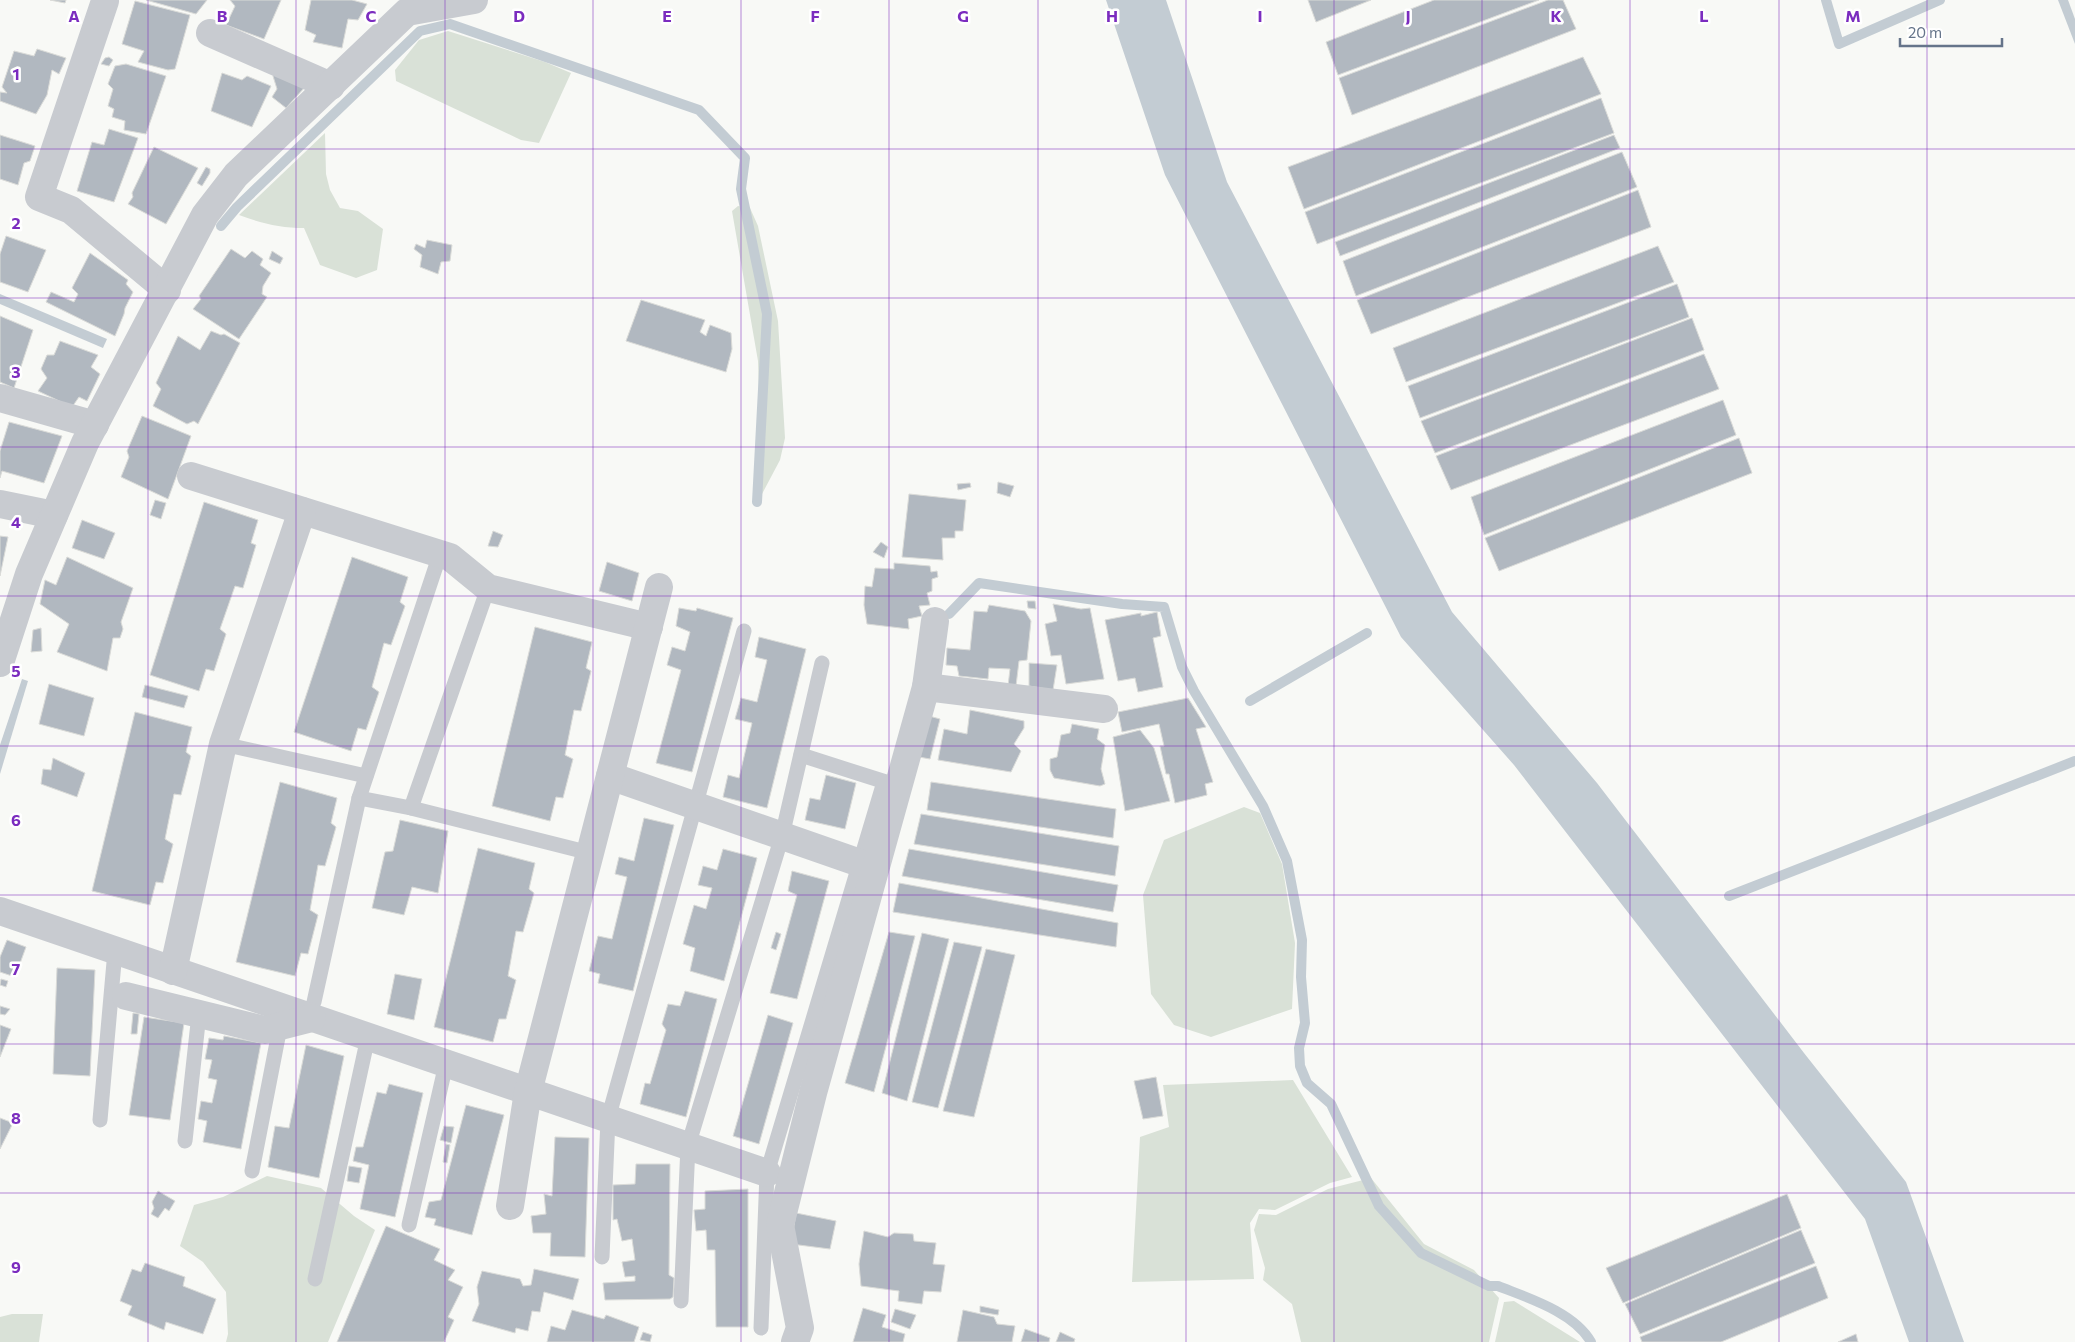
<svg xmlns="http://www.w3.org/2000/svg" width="2075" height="1342" font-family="Commissioner,sans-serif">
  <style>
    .green { fill: #d9e1d7 }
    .water { fill: #c3ccd3 }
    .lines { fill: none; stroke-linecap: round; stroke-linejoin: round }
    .stream { stroke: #c3ccd3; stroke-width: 10 }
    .building { fill: #b1b8c0; stroke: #dadbd8 }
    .service { stroke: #c8cbd0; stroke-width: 15 }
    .minor { stroke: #c8cbd0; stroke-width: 28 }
    .grid { fill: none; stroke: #7b2cbf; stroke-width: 1; stroke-opacity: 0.55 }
    .grid-label { font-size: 16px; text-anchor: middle; font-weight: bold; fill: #7b2cbf; stroke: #fff; stroke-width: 5; stroke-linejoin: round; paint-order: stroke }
  </style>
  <rect width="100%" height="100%" fill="#f8f9f6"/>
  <!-- green -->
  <g class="green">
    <polygon points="448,31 545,62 571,73 539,143 521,140 396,81 395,70 419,40"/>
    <path d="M 325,133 L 326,174 L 330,190 L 340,208 L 358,211 L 383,229 L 377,270 L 356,278 L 320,265 L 304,228 C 281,228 260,223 239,215 Z"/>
    <polygon points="738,206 750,208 758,226 778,321 785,438 780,460 762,494 758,361 732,211"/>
    <polygon points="1244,807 1260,813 1282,864 1295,943 1292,1009 1211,1037 1174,1025 1151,994 1143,895 1164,840"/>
    <polygon points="1293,1080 1352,1177 1330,1183 1275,1210 1259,1209 1250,1223 1254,1279 1132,1282 1140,1137 1169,1127 1163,1085"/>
    <polygon points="267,1176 321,1188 354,1216 375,1230 328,1342 226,1342 228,1334 226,1292 203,1262 180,1246 194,1205 223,1197"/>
    <polygon points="1371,1178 1424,1244 1474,1270 1499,1298 1489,1342 1301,1342 1292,1304 1263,1280 1265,1268 1254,1230 1259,1214 1276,1215 1328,1189"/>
    <polygon points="1514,1301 1580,1342 1495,1342 1504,1302"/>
    <polygon points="12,1314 43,1314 39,1342 0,1342 0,1317"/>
  </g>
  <!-- water -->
  <g class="water">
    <polygon points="1106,0 1166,0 1227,182 1452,612 1597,783 1804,1053 1906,1182 1964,1342 1909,1342 1865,1219 1514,765 1401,637 1165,175"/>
    <polygon points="2058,0 2068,0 2075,19 2075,44"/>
    <polygon points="0,294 107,339 103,348 0,304"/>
    <polygon points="22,679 28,681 0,774 0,745"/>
  </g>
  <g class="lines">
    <!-- stream -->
    <g class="stream">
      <polyline points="1826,0 1839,44 1940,0"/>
      <polyline points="221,226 237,207 420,31 450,24 699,110 745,158 741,189 767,314 757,502"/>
      <path d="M 949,614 L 979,583 L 1122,604 L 1164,607 L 1182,667 L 1194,691 L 1263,806 L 1287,861 L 1302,940 L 1301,977 L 1305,1023 L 1299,1048 L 1300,1066 L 1307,1083 L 1331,1104 L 1379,1206 L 1421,1253 L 1489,1286 L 1498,1286 C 1528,1298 1574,1312 1591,1342"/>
      <polyline points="1250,701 1367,633"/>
      <polyline points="1729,896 2075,761"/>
    </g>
  </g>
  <!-- building -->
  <g class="building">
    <polygon points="50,0 66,0 65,3"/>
    <polygon points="146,0 207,0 196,14"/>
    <polygon points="230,0 281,0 264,39 226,25 235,6"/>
    <polygon points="311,0 352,0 367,4 358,20 348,19 342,48 313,42 316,35 305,30"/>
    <polygon points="1308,0 1371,0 1316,22"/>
    <polygon points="1434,0 1539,0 1338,75 1326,42"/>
    <polygon points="1548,0 1563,0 1576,29 1352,115 1339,78"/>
    <polygon points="135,1 190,15 175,69 168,70 138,62 144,51 122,44"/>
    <polygon points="37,49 66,58 59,74 52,70 47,95 36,114 0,101 0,92 7,93 2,87 14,51 34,56"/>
    <polygon points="109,57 113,60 109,66 101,64 105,58"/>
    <polygon points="1583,57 1601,94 1304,209 1288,167"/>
    <polygon points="126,64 166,76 146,134 124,130 125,121 112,117 114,109 108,106 113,89 108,84 115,66"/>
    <polygon points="276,71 305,87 286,108 272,97 277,89 273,76"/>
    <polygon points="222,73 242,80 247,76 271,86 252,127 211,111"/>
    <polygon points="1601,98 1614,133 1317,244 1305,212"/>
    <polygon points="109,129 138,138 114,202 77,191 92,142 104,145"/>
    <polygon points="0,135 35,146 30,161 24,163 18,185 0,179"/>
    <polygon points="1614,135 1620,148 1340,256 1335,242"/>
    <polygon points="154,147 198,168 166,224 128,204 133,197 132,193"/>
    <polygon points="1622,152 1637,187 1356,296 1343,261"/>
    <polygon points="206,167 210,169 210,173 202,186 197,183"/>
    <polygon points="1638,190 1651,227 1371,334 1357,300"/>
    <polygon points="6,236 46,250 28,292 0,282 0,254"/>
    <polygon points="427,240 452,245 450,261 441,262 438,274 420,267 422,255 414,249 416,244 425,248"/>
    <polygon points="1658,246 1674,282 1406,382 1393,348"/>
    <polygon points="231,249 245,258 252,251 263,259 260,265 271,273 263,286 262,294 267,297 239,339 193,309 201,299 199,296"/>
    <polygon points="272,251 283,258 280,264 269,259"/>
    <polygon points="90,253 128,280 126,284 133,292 125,308 124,314 115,336 46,302 51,292 74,302 78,294 72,288"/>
    <polygon points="1677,284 1689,317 1420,418 1408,386"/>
    <polygon points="641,300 705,320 700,332 706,336 710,325 731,333 732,349 726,372 626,341"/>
    <polygon points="0,316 33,330 14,388 0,382"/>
    <polygon points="1692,318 1704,350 1435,453 1421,421"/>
    <polygon points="211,331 221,335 224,334 240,343 198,424 194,421 187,424 153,406 161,389 156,383 178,336 200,350"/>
    <polygon points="60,341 98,355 91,367 100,374 87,401 79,397 72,407 38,391 47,378 41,369 47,355 54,355"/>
    <polygon points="1704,354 1719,389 1451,490 1436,456"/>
    <polygon points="1723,400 1736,435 1484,535 1471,497"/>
    <polygon points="142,416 191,436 168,499 121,477 129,457 127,451"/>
    <polygon points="9,422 62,436 44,483 2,471 0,478 0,451"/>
    <polygon points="1739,438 1752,473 1499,571 1485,538"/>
    <polygon points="998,482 1014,486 1010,497 997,493"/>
    <polygon points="970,483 971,487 958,490 957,484"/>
    <polygon points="909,494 966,500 963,531 955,531 955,538 942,538 943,560 902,557"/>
    <polygon points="155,500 166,503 161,519 150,515"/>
    <polygon points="204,502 258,520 251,543 256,545 243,588 235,586 220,629 226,634 214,671 206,669 199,691 150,675"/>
    <polygon points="82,520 115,533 104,559 72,548"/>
    <polygon points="493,531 503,535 498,547 488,546"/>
    <polygon points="0,536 8,537 0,576"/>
    <polygon points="881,542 888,547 884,558 873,552"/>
    <polygon points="67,557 133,588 121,622 123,629 120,638 113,638 107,671 57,652 69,624 40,604 45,580 56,585"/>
    <polygon points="352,557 408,577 400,602 405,606 391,645 384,643 372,687 379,692 366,730 358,728 351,751 294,732"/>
    <polygon points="607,562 639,573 632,601 599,591"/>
    <polygon points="894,563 930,566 931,572 937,571 938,577 932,579 932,591 927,593 930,605 919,606 922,616 908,619 909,629 867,624 864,605 865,586 872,587 875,568 894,569"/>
    <polygon points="1027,601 1035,601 1036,609 1028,608"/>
    <polygon points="1053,604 1081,609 1090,608 1104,679 1066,684 1061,655 1051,656 1045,624 1057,621"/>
    <polygon points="989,605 1025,611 1031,621 1027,660 1019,661 1016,686 1008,686 1010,669 989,668 988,679 959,676 957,666 946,665 947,648 970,650 974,611 987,612"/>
    <polygon points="679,608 696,611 697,608 733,618 692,772 656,763 681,670 667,665 672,647 685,651 690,632 676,626"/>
    <polygon points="1157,612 1161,636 1153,638 1163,687 1138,692 1135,678 1118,681 1105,620 1141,613 1141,616"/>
    <polygon points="535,627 592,642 586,668 591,671 581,711 574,710 565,755 573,759 563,798 556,797 550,821 492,806"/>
    <polygon points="41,628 42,651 31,652 33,630"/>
    <polygon points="759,637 806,649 767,808 723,797 728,775 739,778 752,723 735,719 741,698 757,702 767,660 755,657"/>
    <polygon points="1029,663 1057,665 1053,690 1029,686"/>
    <polygon points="49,684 94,698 84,736 39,724"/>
    <polygon points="145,685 188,696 184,708 142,697"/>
    <polygon points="1188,698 1206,727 1196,729 1213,782 1205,784 1207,795 1175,803 1169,774 1166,774 1160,746 1164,746 1159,724 1122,732 1118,712"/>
    <polygon points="970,710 1024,721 1024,728 1014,744 1021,751 1011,772 938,760 944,729 967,734"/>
    <polygon points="135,712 192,727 186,752 191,756 181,795 174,794 165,839 173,844 163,883 156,882 150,905 92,891"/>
    <polygon points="929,716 940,719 930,759 919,757"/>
    <polygon points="1072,724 1099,729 1097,739 1105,745 1101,769 1105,784 1100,786 1054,778 1050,770 1050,759 1057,757 1061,735 1070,733"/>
    <polygon points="1140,730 1154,748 1170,801 1125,811 1113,737"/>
    <polygon points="53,758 85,773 77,797 41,784 43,769 51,770"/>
    <polygon points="826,775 856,783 845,829 805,820 810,798 820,800"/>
    <polygon points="280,782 337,798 331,823 336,827 325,866 318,865 310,910 318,915 308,954 301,953 295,976 236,962"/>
    <polygon points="931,782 1116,809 1113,838 927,810"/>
    <polygon points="921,814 1119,846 1115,876 914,844"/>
    <polygon points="644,818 674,825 633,991 598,983 600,974 589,971 598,936 612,939 627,877 615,874 619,857 634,861"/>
    <polygon points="400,820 448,831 438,893 412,887 404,915 372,908 385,852 393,851"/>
    <polygon points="478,848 535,863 529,889 534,893 523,932 516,931 508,976 516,980 506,1019 499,1019 493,1042 434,1027"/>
    <polygon points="723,849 757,858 724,981 690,971 695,948 683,944 694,905 706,909 712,888 698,885 703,866 717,870"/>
    <polygon points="909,849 1118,885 1113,912 902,876"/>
    <polygon points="792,871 829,881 797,999 770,993 797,895 788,891"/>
    <polygon points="899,883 1118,923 1116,947 893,912"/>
    <polygon points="776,932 781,934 776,950 771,948"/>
    <polygon points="889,932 915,936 874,1092 845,1083"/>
    <polygon points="922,933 949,939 907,1101 882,1093"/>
    <polygon points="7,940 26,947 15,977 0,972 0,957"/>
    <polygon points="954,942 982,947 938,1108 912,1102"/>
    <polygon points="986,949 1015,955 974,1117 943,1111"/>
    <polygon points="57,968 95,970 90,1076 53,1074"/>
    <polygon points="395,974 422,979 414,1020 387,1014"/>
    <polygon points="1,979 8,981 6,987 0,985"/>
    <polygon points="685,991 717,999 686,1117 640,1104 645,1083 650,1084 666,1030 662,1024 668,1004 680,1006"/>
    <polygon points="0,1006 10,1009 5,1015 0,1014"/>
    <polygon points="133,1013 139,1014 137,1034 131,1034"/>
    <polygon points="768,1015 793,1023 759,1144 733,1136"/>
    <polygon points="144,1017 184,1023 170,1120 129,1115"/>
    <polygon points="0,1025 11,1029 0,1057"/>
    <polygon points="224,1036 261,1043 241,1149 203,1142 207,1121 198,1119 201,1101 212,1103 217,1080 208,1078 212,1060 205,1059 209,1038 223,1040"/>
    <polygon points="306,1045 344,1056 319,1178 268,1167 275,1126 289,1128"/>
    <polygon points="1156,1077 1163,1116 1143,1119 1134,1081"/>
    <polygon points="389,1084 423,1093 395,1217 360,1209 369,1165 353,1161 356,1147 363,1147 377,1092 386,1094"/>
    <polygon points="466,1105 504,1115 472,1235 434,1225 436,1219 425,1217 429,1202 441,1200"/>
    <polygon points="0,1118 13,1123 0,1149"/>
    <polygon points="444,1126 454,1127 451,1143 440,1140"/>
    <polygon points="555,1137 589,1138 585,1257 550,1256 551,1233 533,1233 531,1216 546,1214 544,1194 552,1196"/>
    <polygon points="446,1144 450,1145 447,1163 443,1162"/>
    <polygon points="636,1164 670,1164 669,1275 674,1278 673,1297 670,1299 605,1300 603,1283 635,1281 635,1276 625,1277 622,1262 635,1260 632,1239 622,1241 617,1219 613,1220 613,1185 635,1184"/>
    <polygon points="349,1166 362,1168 359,1183 347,1181"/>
    <polygon points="748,1189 748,1327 716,1327 715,1250 707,1250 706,1230 696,1231 694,1210 705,1209 705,1191"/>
    <polygon points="158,1191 175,1201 169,1211 165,1208 158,1218 151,1214 154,1208 152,1202"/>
    <polygon points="1787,1194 1801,1228 1623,1303 1606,1268"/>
    <polygon points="796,1213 836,1221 830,1249 791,1244"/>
    <polygon points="386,1226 440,1249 434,1260 455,1270 448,1280 463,1287 448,1317 454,1320 444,1342 337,1342"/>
    <polygon points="1801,1230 1815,1263 1640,1334 1625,1304"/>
    <polygon points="864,1231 888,1237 894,1233 913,1234 914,1241 936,1243 933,1264 945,1265 941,1292 924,1291 922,1304 898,1301 899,1291 861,1286 859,1264"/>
    <polygon points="145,1263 185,1277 183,1286 216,1299 203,1334 166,1322 164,1330 128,1315 132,1306 120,1301 132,1269 141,1272"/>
    <polygon points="1816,1266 1828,1298 1721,1342 1642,1342 1640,1337"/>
    <polygon points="534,1269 579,1279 573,1300 544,1292 540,1312 532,1311 528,1331 516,1328 515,1333 472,1321 479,1304 477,1287 482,1271 520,1279 523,1286 531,1285"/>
    <polygon points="980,1306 999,1310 998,1315 980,1312"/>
    <polygon points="863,1308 886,1315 882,1327 905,1334 903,1342 853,1342"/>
    <polygon points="895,1309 916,1315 910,1329 891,1322"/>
    <polygon points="572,1310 604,1319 606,1315 639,1327 634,1342 547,1342 551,1326 565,1330"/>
    <polygon points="963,1310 994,1317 997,1324 1015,1326 1012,1342 957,1342"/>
    <polygon points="1025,1329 1050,1338 1049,1342 1021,1342"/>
    <polygon points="643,1332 652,1335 650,1342 640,1340"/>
    <polygon points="1060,1332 1075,1339 1074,1342 1056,1342"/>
    <polygon points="1856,1334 1858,1342 1838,1342"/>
  </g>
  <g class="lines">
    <!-- service -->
    <g class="service">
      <polyline points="223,744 366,776"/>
      <polyline points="801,755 892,784"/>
      <polyline points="359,798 411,808 590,853"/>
      <polyline points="411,808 488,588"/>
      <polyline points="314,1002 359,798 440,554"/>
      <polyline points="100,1120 115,951"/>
      <polyline points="185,1141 199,1014"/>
      <polyline points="252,1171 280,1027"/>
      <polyline points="409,1225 446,1064"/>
      <polyline points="602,1257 608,1119 744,631"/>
      <polyline points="315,1279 368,1037"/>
      <polyline points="681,1301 688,1146 782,836 822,663"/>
      <polyline points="761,1328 767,1173 884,782"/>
    </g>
    <!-- minor -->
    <g class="minor">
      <polyline points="105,1 39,197 71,210 167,290"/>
      <polyline points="210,33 331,86"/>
      <polyline points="0,398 95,425"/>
      <polyline points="191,476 450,557 488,588 649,627"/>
      <polyline points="0,504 54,515"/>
      <polyline points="0,663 29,574 85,443 205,215 236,175 407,12 474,0"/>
      <polyline points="926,687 1104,709"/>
      <polyline points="610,776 860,863"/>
      <polyline points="0,911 767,1173"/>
      <polyline points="173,971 223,744 302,511"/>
      <polyline points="126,996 265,1030 312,1018"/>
      <polyline points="510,1206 528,1092 659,587"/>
      <polyline points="795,1342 800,1328 780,1225 813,1093 926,687 935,621"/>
    </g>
  </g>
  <!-- grid -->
  <path class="grid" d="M 148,0 L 148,1342M 296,0 L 296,1342M 445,0 L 445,1342M 593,0 L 593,1342M 741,0 L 741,1342M 889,0 L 889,1342M 1038,0 L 1038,1342M 1186,0 L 1186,1342M 1334,0 L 1334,1342M 1482,0 L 1482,1342M 1630,0 L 1630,1342M 1779,0 L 1779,1342M 1927,0 L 1927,1342M 0,149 L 2075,149M 0,298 L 2075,298M 0,447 L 2075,447M 0,596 L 2075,596M 0,746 L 2075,746M 0,895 L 2075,895M 0,1044 L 2075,1044M 0,1193 L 2075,1193"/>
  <g class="grid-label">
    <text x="74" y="22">A</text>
    <text x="222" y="22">B</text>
    <text x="371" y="22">C</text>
    <text x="519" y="22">D</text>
    <text x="667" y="22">E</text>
    <text x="815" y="22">F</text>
    <text x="963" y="22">G</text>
    <text x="1112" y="22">H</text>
    <text x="1260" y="22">I</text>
    <text x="1408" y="22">J</text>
    <text x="1556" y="22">K</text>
    <text x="1704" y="22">L</text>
    <text x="1853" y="22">M</text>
    <text x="16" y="80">1</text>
    <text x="16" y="229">2</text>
    <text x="16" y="378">3</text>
    <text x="16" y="528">4</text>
    <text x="16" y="677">5</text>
    <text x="16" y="826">6</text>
    <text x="16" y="975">7</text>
    <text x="16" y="1124">8</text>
    <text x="16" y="1273">9</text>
  </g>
  <!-- scale -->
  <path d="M1900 38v8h102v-8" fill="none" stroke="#65748a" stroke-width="2.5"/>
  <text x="1908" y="38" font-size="15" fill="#65748a" stroke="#ffffff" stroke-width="4" paint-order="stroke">20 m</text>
</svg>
